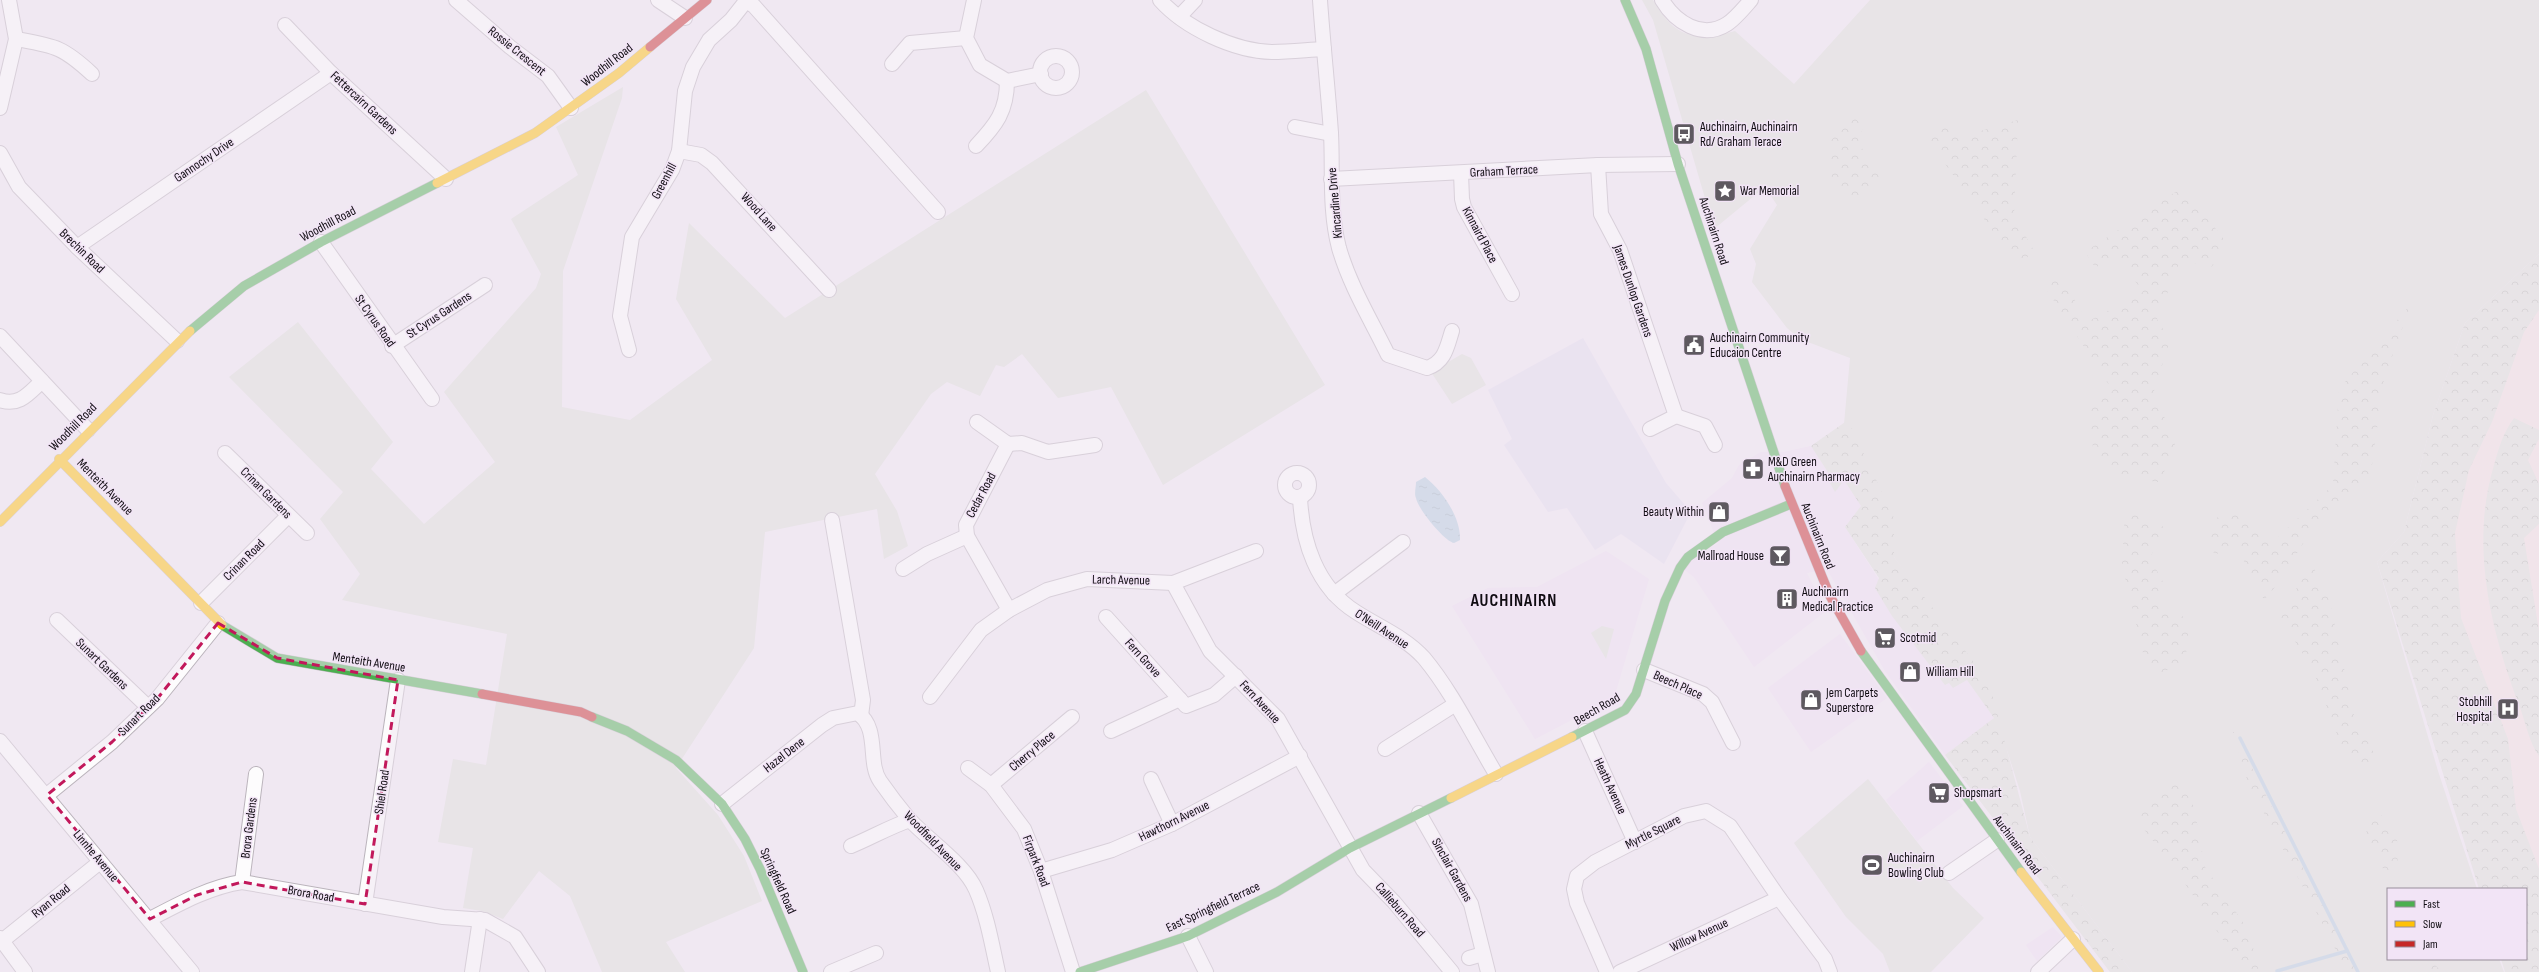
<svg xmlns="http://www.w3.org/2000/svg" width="2539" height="972" font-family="'Sofia Sans Condensed',sans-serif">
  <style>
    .built { fill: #eddff1 }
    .education { fill: #e3ddee }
    .medical { fill: #f2e0e0 }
    .green { fill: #dde0d9 }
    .forest { fill: url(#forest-crowns) }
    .water { fill: url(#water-ripples) }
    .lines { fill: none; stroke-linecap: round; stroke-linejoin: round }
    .stream { stroke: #b4cdde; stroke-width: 3.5 }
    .street-casing { stroke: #bbb4bc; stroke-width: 16 }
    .fast-casing { stroke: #bbb4bc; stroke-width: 10 }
    .slow-casing { stroke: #bbb4bc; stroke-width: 10 }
    .jam-casing { stroke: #bbb4bc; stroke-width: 10 }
    .street { stroke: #fdfcfd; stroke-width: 14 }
    .fast { stroke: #4caf50; stroke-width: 9 }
    .slow { stroke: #ffc107; stroke-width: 9 }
    .jam { stroke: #c62828; stroke-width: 9 }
    .marked { fill: none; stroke: #c2185b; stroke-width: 3; stroke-dasharray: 8 5; stroke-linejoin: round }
    .labels { text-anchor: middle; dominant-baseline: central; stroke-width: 3; stroke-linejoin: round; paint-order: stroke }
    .street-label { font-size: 13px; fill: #100c12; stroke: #f2e4f6 }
    .poi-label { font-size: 13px; fill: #100c12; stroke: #f2e4f6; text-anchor: start }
    .district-label { font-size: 17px; font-weight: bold; letter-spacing: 1px; fill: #100c12; stroke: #f2e4f6 }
  </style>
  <defs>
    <pattern id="forest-crowns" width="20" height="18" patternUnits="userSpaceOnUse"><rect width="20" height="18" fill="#dde0d9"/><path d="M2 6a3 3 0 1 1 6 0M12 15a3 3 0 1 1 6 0" fill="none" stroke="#bdbfb9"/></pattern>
    <pattern id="water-ripples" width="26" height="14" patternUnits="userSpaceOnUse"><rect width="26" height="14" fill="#b4cdde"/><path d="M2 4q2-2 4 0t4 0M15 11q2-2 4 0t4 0" fill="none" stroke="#9aafbd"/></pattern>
  </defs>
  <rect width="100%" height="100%" fill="#f0e8f2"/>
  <!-- built -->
  <g class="built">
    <polygon points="1811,446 1833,480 1834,491 1844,480 1861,506 1845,527 1946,685 1949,683 1954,688 1967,680 1994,718 1945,755 1885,671 1827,569 1807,573 1826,611 1754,667 1694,577 1682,568 1718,543 1702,503 1732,478 1739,465 1761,452 1784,452"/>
    <polygon points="1606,551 1649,579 1614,698 1535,739 1452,606 1488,588 1537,587"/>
    <polygon points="1840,634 1887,698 1811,752 1768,688"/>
    <polygon points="1929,762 1963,806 1917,841 1886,800"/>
    <polygon points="2053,927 2062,937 2037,961 2026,945"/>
  </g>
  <!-- education -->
  <polygon class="education" points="1583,338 1666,483 1691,512 1664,564 1621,534 1595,550 1567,508 1548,512 1504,445 1512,439 1488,390"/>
  <!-- medical -->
  <polygon class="medical" points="2539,290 2539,918 2448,599 2445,466"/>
  <!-- green -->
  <g class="green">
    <path d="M 1642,0 L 1653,0 C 1675,38 1694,42 1735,31 L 1794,84 L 1870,0 L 2539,0 L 2539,254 L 2465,323 L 2433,415 L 2404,532 L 2377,562 L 2438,771 L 2477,889 L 2388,889 L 2388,959 L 2499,959 L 2504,972 L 2132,972 L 2030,837 L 2020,791 L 1985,682 L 1894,557 L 1844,424 L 1850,358 L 1800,339 L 1787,328 L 1752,282 L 1756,264 L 1750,249 L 1777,205 L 1765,187 L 1714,229 L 1653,20 Z"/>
    <polygon points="623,87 622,98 563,271 562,407 630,420 712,360 676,299 689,223 785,318 1146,90 1325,385 1163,485 1111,387 1058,398 1022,354 1004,367 996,365 980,396 947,382 931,394 875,474 897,511 908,546 884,559 877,509 765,532 754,648 676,768 718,815 744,856 762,901 666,942 685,972 602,972 570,896 539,871 503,919 482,911 463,908 473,848 438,842 453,759 486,765 507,634 342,600 360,574 320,519 343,492 229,377 298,322 393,442 371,469 424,524 495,462 444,392 536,288 541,274 511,219 578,175 556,127"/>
    <polygon points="1462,354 1471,358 1486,385 1452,404 1431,372"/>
    <polygon points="1602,626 1614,629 1606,659 1591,633"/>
    <polygon points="1868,779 1953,888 1984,918 1931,972 1890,972 1883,954 1846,917 1794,843"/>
  </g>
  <!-- forest -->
  <g class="forest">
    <polygon points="1855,118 1863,127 1858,142 1883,182 1855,207 1832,181 1829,142"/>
    <polygon points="2018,120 2014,216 2033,249 2024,262 1996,236 1929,141 1943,125 1967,135"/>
    <polygon points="2183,187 2227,243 2211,268 2181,259 2157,319 2170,341 2154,390 2177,450 2158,482 2117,476 2094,455 2087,404 2113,391 2041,281 2059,272 2087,322 2143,292 2120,260 2095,267 2085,252"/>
    <polygon points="2539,254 2539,310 2524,332 2492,422 2469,470 2455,533 2461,618 2508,739 2516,809 2539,869 2539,972 2505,972 2501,959 2526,959 2526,889 2479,889 2377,562 2404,532 2433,415 2465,323"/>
    <polygon points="2411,304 2384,379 2370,479 2316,522 2281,580 2264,600 2235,544 2215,555 2206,538 2220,513 2243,514 2262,540 2275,540 2333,485 2339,389"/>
    <path d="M 2514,418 L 2539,430 L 2539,439 L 2528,460 L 2539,484 L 2539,524 L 2524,538 L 2539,631 L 2539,756 C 2529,743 2525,720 2519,705 C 2490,628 2470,545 2494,465 C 2499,447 2503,433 2514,418 Z"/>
    <polygon points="1848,420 1894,518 1894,557 1989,682 2030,837 2132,972 2110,972 1945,755 1994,718 1967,680 1953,688 1949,683 1945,685 1892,616 1875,588 1879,578 1845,527 1861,506 1844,480 1835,492 1830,483 1833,480 1811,446"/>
    <polygon points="2125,511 2164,527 2150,558 2163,582 2153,602 2190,620 2185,663 2160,673 2143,653 2122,565"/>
    <polygon points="2312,564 2330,602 2355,720 2374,753 2364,771 2345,756 2313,670 2279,616"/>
    <polygon points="2232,729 2356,970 2356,972 2345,972 2333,944 2248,783"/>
    <polygon points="2178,779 2194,807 2205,867 2249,931 2259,972 2242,968 2177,872 2136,819"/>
    <polygon points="2375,806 2397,837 2398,874 2387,877 2366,833"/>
    <polygon points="2425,959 2429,959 2442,972 2420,972"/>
  </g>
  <!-- water -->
  <path class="water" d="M 1425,477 C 1443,491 1461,518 1460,540 L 1454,543 C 1444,541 1418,509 1416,498 C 1414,494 1416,487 1416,482 Z"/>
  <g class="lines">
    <!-- stream -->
    <g class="stream">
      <polyline points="2240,738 2358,972"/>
      <polyline points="2277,971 2347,951"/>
    </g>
    <!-- street casing -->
    <g class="street-casing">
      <g id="street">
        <polyline points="456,0 510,47 548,76 571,108"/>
        <polyline points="658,0 685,18"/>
        <polyline points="974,0 966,38 980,65 1007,81 1041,74"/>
        <path d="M 1160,0 C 1185,28 1234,51 1272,52 C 1289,52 1306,50 1324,49"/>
        <path d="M 1320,0 C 1323,44 1328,89 1331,133 C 1333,171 1329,210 1339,248 C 1350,286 1371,320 1388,355 L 1427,368 C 1445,362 1447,347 1452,331"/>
        <path d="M 1662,0 C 1675,22 1702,40 1727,24 C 1735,19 1744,8 1751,0"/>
        <polyline points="746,1 754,6 938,212"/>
        <polyline points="1179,17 1195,0"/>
        <polyline points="285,25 331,73 446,179"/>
        <path d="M 16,39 C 54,46 62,46 92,74"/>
        <circle cx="1056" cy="72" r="16"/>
        <polyline points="892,64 910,43 966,38"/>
        <polyline points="0,108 16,39 9,0"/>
        <polyline points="1295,127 1331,134"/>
        <path d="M 976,146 C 996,125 1007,111 1007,81"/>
        <polyline points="679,151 701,155 712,163 829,290"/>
        <polyline points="0,153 19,187 77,247 177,341"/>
        <polyline points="1598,165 1601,214 1620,250 1676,416 1650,429"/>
        <polyline points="1461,173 1462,199 1464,207 1512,294"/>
        <polyline points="1331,179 1598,165 1678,164"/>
        <polyline points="321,242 432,399"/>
        <polyline points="77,247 331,73"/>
        <polyline points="0,336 88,430"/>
        <polyline points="392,346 485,285"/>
        <polyline points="629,350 620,316 632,237 672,170 679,151 685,91 693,67 709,40 731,20 746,1"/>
        <path d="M 0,400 C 19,407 29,393 42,381"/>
        <polyline points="1676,416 1705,426 1715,445"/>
        <polyline points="977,422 1008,444 1022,443 1048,452 1095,445"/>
        <polyline points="1008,444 966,525 967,536 1009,610"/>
        <polyline points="225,453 307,533"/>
        <circle cx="1297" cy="485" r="12"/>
        <path d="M 1300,497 C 1302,541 1316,587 1356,612 C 1379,627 1405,637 1424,658 C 1453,693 1473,736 1496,774"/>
        <polyline points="832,520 863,700 861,716"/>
        <polyline points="903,569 927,554 967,536"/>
        <polyline points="1173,583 1210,651 1278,719 1363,870 1394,902 1452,972"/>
        <polyline points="1334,594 1403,542"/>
        <polyline points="201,603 288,516"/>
        <polyline points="1106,617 1186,706 1214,695 1236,676"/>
        <polyline points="57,620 148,707"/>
        <polyline points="1644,670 1703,694 1712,702 1733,743"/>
        <polyline points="930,697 981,630 1009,610 1047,590 1087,579 1173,583 1256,551"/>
        <polyline points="1111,731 1180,699"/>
        <polyline points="1585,731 1635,842"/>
        <polyline points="0,741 192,972"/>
        <polyline points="1385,749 1454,705"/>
        <polyline points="968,768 991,785 1024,829 1041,871 1073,972"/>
        <polyline points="1151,779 1172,824"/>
        <polyline points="991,785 1072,717"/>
        <polyline points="47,795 112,742 157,699 218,623"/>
        <path d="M 722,804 L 822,725 L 833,718 L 858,713 C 880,729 867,762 880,781 C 889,794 899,807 909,819 C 928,840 965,864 976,890 C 987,915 992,945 998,972"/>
        <polyline points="1419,813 1471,904 1488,972"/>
        <path d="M 851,846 C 871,838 889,827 910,820"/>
        <polyline points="1041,871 1112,850 1172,824 1300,756"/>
        <polyline points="1949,873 1997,840"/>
        <polyline points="242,882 256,774"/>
        <polyline points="365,904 398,680"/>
        <path d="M 150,919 C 179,904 209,887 242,882 L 443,917 L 485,920 L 515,937 L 538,972"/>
        <polyline points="1188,936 1206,972"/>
        <polyline points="0,938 25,972"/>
        <polyline points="2,941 100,862"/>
        <polyline points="1469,958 1483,954"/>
        <polyline points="472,972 480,919"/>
        <polyline points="831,972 876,953"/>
        <polyline points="1607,972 1577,903 1574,889 1577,876 1595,862 1684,816 1706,811 1730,826 1779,898 1825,959 1830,972"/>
        <polyline points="1620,972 1779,898"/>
        <polyline points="2038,972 2073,939"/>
      </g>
    </g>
    <!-- fast casing -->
    <g class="fast-casing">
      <g id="fast">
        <polyline points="1625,0 1646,49 1678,164 1785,486"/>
        <polyline points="190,331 244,286 321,242 437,183"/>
        <polyline points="222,625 277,658 482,694"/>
        <polyline points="1861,651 2021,872"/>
        <polyline points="592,717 627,731 676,760 722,804 745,839 760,869 803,972"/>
        <polyline points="1572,737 1625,710 1636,694 1665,601 1680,568 1688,557 1723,532 1791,504"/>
        <polyline points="1080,972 1188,936 1277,892 1350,848 1451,798"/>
      </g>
    </g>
    <!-- slow casing -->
    <g class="slow-casing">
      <g id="slow">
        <polyline points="437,183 535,133 619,73 650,47"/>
        <polyline points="59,459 222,625"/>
        <polyline points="0,522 190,331"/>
        <polyline points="1451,798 1572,737"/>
        <polyline points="2021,872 2099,972"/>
      </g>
    </g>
    <!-- jam casing -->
    <g class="jam-casing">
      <g id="jam">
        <polyline points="650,47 707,0"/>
        <polyline points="1785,486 1830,596 1861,651"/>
        <polyline points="482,694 581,712 592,717"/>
      </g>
    </g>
    <!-- street -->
    <use href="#street" class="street"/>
    <!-- fast -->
    <use href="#fast" class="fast"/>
    <!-- slow -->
    <use href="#slow" class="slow"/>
    <!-- jam -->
    <use href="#jam" class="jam"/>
  </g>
  <!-- marked area -->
  <path d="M0 0H2539V972H0ZM 218,623 L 277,658 L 398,680 L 365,904 L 242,882 L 197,895 L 150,919 L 47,795 L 112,742 L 157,699 Z" fill="#f0e8f2" fill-opacity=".55" fill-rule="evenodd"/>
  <path class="marked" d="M 218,623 L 277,658 L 398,680 L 365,904 L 242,882 L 197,895 L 150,919 L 47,795 L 112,742 L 157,699 Z"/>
  <!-- icons -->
  <defs>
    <g id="bus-square" transform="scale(1.15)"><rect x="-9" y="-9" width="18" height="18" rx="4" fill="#5e5960" stroke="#f2e4f6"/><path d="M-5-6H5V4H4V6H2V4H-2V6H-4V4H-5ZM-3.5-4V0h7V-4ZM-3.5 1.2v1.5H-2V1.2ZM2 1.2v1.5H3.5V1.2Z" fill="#fff"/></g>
    <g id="sight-square" transform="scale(1.15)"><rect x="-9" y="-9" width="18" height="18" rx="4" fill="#5e5960" stroke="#f2e4f6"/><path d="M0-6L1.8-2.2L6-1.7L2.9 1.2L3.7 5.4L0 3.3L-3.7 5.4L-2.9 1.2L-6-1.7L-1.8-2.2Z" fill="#fff"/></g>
    <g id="civic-square" transform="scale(1.15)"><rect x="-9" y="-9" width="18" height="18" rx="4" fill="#5e5960" stroke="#f2e4f6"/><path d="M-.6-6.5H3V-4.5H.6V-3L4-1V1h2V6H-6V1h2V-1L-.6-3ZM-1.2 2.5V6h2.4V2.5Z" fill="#fff"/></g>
    <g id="pharmacy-square" transform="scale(1.15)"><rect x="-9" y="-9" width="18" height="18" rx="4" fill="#5e5960" stroke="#f2e4f6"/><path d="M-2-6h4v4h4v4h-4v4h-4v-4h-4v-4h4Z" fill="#fff"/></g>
    <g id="shop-square" transform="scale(1.15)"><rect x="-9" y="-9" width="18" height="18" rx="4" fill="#5e5960" stroke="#f2e4f6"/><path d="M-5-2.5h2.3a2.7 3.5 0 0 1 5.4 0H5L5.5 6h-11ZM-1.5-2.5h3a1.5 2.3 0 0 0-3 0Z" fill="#fff"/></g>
    <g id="bar-square" transform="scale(1.15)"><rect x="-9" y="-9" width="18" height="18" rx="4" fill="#5e5960" stroke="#f2e4f6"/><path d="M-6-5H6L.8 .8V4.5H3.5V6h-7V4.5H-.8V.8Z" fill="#fff"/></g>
    <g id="building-square" transform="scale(1.15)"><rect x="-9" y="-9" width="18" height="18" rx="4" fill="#5e5960" stroke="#f2e4f6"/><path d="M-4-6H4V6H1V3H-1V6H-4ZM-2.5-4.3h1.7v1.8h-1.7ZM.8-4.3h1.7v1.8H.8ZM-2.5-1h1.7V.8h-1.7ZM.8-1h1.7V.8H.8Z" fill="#fff"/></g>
    <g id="supermarket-square" transform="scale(1.15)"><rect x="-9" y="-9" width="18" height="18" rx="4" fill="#5e5960" stroke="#f2e4f6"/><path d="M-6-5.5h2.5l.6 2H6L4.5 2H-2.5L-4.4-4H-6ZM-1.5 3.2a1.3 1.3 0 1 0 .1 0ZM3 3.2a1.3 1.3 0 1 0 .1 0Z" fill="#fff"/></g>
    <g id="hospital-square" transform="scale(1.15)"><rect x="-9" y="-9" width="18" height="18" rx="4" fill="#5e5960" stroke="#f2e4f6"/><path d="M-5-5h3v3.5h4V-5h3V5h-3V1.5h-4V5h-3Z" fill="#fff"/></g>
    <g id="stadium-square" transform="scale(1.15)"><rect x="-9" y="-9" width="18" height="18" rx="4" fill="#5e5960" stroke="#f2e4f6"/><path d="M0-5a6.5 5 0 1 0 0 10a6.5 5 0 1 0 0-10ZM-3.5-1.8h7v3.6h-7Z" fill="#fff"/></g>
  </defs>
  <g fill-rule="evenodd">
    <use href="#bus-square" x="1684" y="134"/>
    <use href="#sight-square" x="1725" y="191"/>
    <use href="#civic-square" x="1694" y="345"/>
    <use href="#pharmacy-square" x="1753" y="469"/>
    <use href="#shop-square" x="1719" y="512"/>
    <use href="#bar-square" x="1780" y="556"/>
    <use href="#building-square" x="1787" y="599"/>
    <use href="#supermarket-square" x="1885" y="638"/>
    <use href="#shop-square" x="1910" y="672"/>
    <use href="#shop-square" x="1811" y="700"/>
    <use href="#hospital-square" x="2508" y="709"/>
    <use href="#supermarket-square" x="1939" y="793"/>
    <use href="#stadium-square" x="1872" y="865"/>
  </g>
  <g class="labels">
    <!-- street labels -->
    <g class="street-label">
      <text transform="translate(517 51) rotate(39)">Rossie Crescent</text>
      <text transform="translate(607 65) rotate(-38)">Woodhill Road</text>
      <text transform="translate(364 103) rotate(43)">Fettercairn Gardens</text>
      <text transform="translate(204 160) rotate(-34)">Gannochy Drive</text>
      <text transform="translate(1504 171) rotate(-3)">Graham Terrace</text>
      <text transform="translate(664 181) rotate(-62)">Greenhill</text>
      <text transform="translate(1335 203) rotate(-95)">Kincardine Drive</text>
      <text transform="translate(759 212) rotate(48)">Wood Lane</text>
      <text transform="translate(328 224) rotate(-28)">Woodhill Road</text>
      <text transform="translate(1714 231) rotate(72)">Auchinairn Road</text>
      <text transform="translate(1480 235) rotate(62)">Kinnaird Place</text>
      <text transform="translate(82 251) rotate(44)">Brechin Road</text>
      <text transform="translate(1633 291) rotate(71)">James Dunlop Gardens</text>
      <text transform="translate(439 315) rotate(-33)">St Cyrus Gardens</text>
      <text transform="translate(375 321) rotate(55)">St Cyrus Road</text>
      <text transform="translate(73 427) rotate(-45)">Woodhill Road</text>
      <text transform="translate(105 487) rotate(45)">Menteith Avenue</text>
      <text transform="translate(266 493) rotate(45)">Crinan Gardens</text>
      <text transform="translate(981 495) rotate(-62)">Cedar Road</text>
      <text transform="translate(1818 536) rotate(68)">Auchinairn Road</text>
      <text transform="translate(244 560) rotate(-45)">Crinan Road</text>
      <text transform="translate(1121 580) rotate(1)">Larch Avenue</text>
      <text transform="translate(1382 629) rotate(33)">O'Neill Avenue</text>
      <text transform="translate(1143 658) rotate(48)">Fern Grove</text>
      <text transform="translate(369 662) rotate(9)">Menteith Avenue</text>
      <text transform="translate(102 664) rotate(44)">Sunart Gardens</text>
      <text transform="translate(1678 685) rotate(24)">Beech Place</text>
      <text transform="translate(1260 702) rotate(47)">Fern Avenue</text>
      <text transform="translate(1597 709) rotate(-30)">Beech Road</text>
      <text transform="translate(139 715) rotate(-45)">Sunart Road</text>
      <text transform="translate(1032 751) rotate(-40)">Cherry Place</text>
      <text transform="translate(784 755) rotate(-38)">Hazel Dene</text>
      <text transform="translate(1610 786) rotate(65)">Heath Avenue</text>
      <text transform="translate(382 792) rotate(-82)">Shiel Road</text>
      <text transform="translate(1174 821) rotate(-26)">Hawthorn Avenue</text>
      <text transform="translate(249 828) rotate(-83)">Brora Gardens</text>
      <text transform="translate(1653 832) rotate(-27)">Myrtle Square</text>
      <text transform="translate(933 841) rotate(46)">Woodfield Avenue</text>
      <text transform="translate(2017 845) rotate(53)">Auchinairn Road</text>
      <text transform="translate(96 856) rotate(50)">Linnhe Avenue</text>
      <text transform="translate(1036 861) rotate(69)">Firpark Road</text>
      <text transform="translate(1452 870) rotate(61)">Sinclair Gardens</text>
      <text transform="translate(778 881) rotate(66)">Springfield Road</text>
      <text transform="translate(311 894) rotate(10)">Brora Road</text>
      <text transform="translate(51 901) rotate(-39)">Ryan Road</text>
      <text transform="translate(1213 907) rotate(-25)">East Springfield Terrace</text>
      <text transform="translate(1400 910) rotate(49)">Callieburn Road</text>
      <text transform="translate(1699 935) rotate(-25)">Willow Avenue</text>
    </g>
    <!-- poi labels -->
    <g class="poi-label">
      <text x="1700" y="127">Auchinairn, Auchinairn<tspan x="1700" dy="15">Rd/ Graham Terace</tspan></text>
      <text x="1740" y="191">War Memorial</text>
      <text x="1710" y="338">Auchinairn Community<tspan x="1710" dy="15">Educaion Centre</tspan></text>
      <text x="1768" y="462">M&amp;D Green<tspan x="1768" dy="15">Auchinairn Pharmacy</tspan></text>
      <text x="1704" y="512" text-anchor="end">Beauty Within</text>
      <text x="1764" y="556" text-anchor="end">Mallroad House</text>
      <text x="1802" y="592">Auchinairn<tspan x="1802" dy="15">Medical Practice</tspan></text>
      <text x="1900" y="638">Scotmid</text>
      <text x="1926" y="672">William Hill</text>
      <text x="1826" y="693">Jem Carpets<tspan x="1826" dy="15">Superstore</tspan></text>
      <text x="2492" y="702" text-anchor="end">Stobhill<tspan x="2492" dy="15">Hospital</tspan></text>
      <text x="1954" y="793">Shopsmart</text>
      <text x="1888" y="858">Auchinairn<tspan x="1888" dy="15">Bowling Club</tspan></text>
    </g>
    <!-- district labels -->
    <g class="district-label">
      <text x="1514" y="601">AUCHINAIRN</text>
    </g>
  </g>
  <!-- legend -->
  <rect x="2387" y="888" width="140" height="72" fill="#f2e4f6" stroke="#988e9b"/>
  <rect x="2395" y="901" width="20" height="6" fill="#4caf50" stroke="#988e9b"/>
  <text x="2423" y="908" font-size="12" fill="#100c12">Fast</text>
  <rect x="2395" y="921" width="20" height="6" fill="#ffc107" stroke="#988e9b"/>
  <text x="2423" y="928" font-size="12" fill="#100c12">Slow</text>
  <rect x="2395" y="941" width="20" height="6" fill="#c62828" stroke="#988e9b"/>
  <text x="2423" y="948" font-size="12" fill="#100c12">Jam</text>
</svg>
